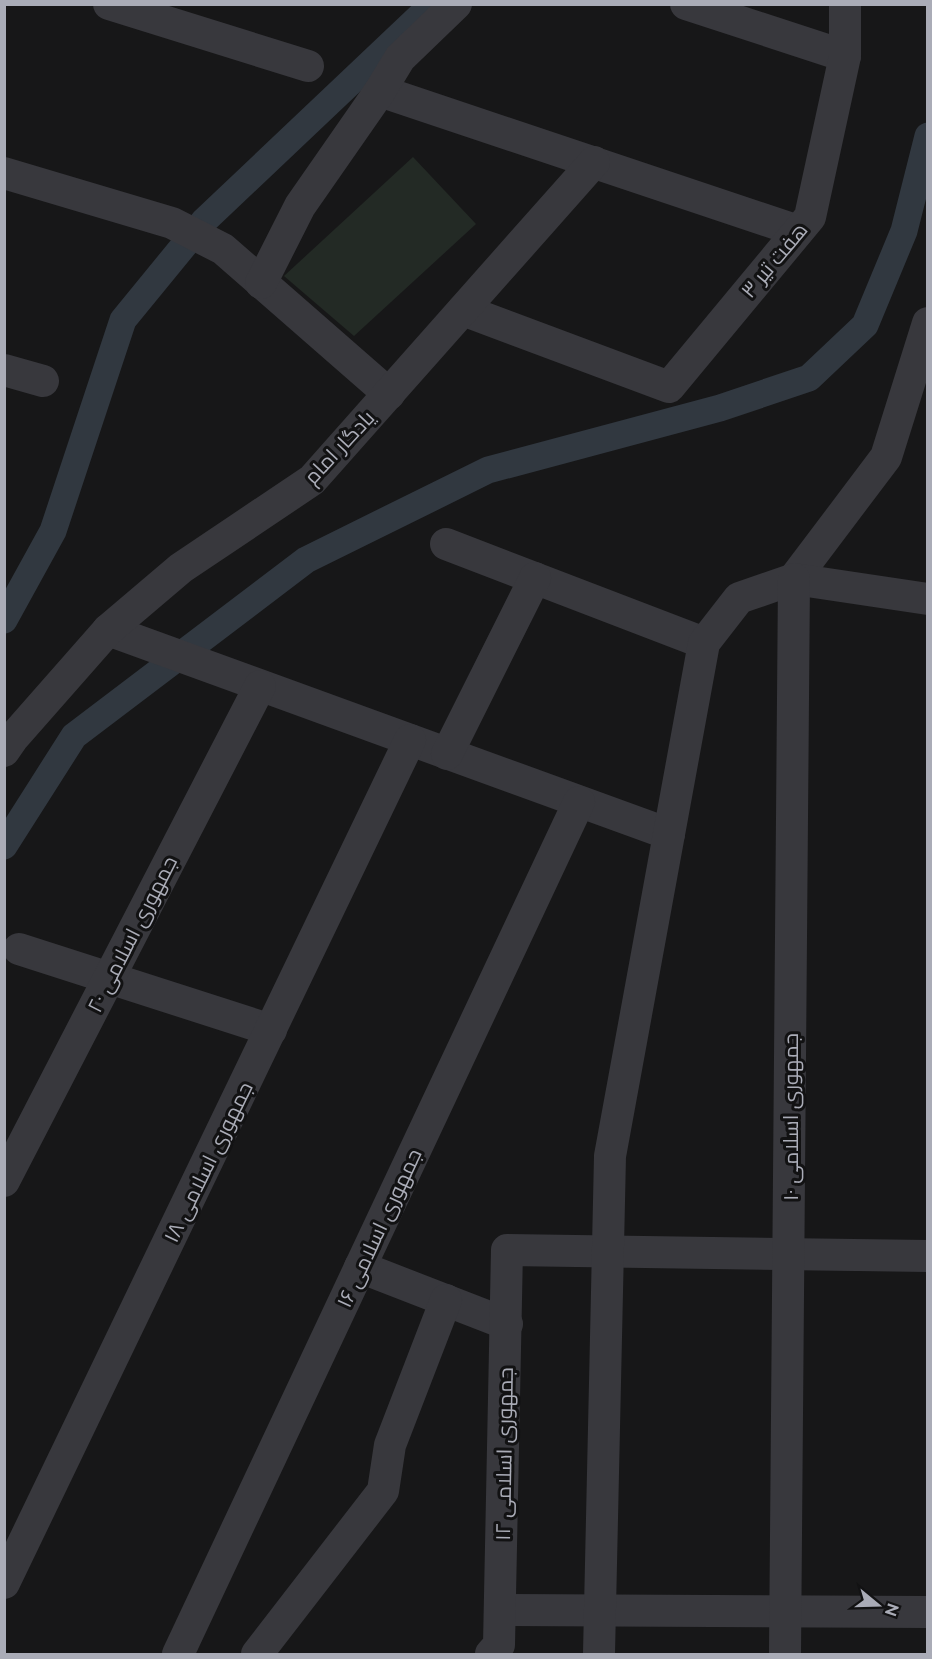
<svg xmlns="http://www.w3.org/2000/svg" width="932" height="1659" font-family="Raleway,Cairo,sans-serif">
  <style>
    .green { fill: #232a25 }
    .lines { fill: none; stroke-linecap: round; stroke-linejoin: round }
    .canal { stroke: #313840; stroke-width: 27 }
    .street { stroke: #38383d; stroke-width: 32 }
    .labels { text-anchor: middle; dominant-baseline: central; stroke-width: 6; stroke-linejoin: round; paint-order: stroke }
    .street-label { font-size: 21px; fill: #aaacb7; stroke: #121213 }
  </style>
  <rect width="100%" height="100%" fill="#171718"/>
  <!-- green -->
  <polygon class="green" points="413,157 476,224 354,336 284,276"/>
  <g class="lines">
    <!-- canal -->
    <g class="canal">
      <polyline points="4,620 53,531 123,320 204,221 433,4"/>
      <polyline points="4,846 74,736 306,560 488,470 720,408 809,378 865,325 904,231 928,136"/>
    </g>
    <!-- street -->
    <g class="street">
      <polyline points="109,4 308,66"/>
      <polyline points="686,4 845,56"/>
      <polyline points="380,91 798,231"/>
      <polyline points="4,173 172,223 223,249 389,394"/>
      <polyline points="261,283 300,206 380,91 400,58 456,4"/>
      <polyline points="463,310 669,387 810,217 845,56 845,4"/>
      <polyline points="4,370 43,381"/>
      <polyline points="446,544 704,643"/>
      <polyline points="794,579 886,457 928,323"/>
      <polyline points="108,630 669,834"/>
      <polyline points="4,751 13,738 108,630 181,568 312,480 594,162"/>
      <polyline points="447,754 535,578"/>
      <polyline points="19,949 271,1030"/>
      <polyline points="4,1181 260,686"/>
      <polyline points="360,1267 507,1324"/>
      <polyline points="4,1583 410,740"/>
      <polyline points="500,1610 928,1612"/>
      <polyline points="178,1654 579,802"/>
      <polyline points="257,1654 383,1491 390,1445 446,1300"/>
      <polyline points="491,1654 499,1645 507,1250 928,1256"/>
      <polyline points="599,1654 610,1156 704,643 739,598 794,579 928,599"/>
      <polyline points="785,1654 794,579"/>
    </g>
  </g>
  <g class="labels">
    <!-- street labels -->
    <g class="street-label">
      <text transform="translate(774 260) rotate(-50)">هفت تیر ۳</text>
      <text transform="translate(339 447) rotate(-47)">یادگار امام</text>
      <text transform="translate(132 934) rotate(-63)">جمهوری اسلامی ۲۰</text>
      <text transform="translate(790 1117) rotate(-90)">جمهوری اسلامی ۱۰</text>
      <text transform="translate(208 1162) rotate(-64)">جمهوری اسلامی ۱۸</text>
      <text transform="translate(379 1228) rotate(-65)">جمهوری اسلامی ۱۶</text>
      <text transform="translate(504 1454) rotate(-89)">جمهوری اسلامی ۱۲</text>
    </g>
  </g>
  <!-- border -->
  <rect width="932" height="1659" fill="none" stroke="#aaacb7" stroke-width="12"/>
  <!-- north arrow -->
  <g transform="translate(878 1605) rotate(109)" stroke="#121213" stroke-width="4.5" paint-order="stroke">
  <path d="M0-4.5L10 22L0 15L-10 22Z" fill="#aaacb7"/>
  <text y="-9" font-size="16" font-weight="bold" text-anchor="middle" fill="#aaacb7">N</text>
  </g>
</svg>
